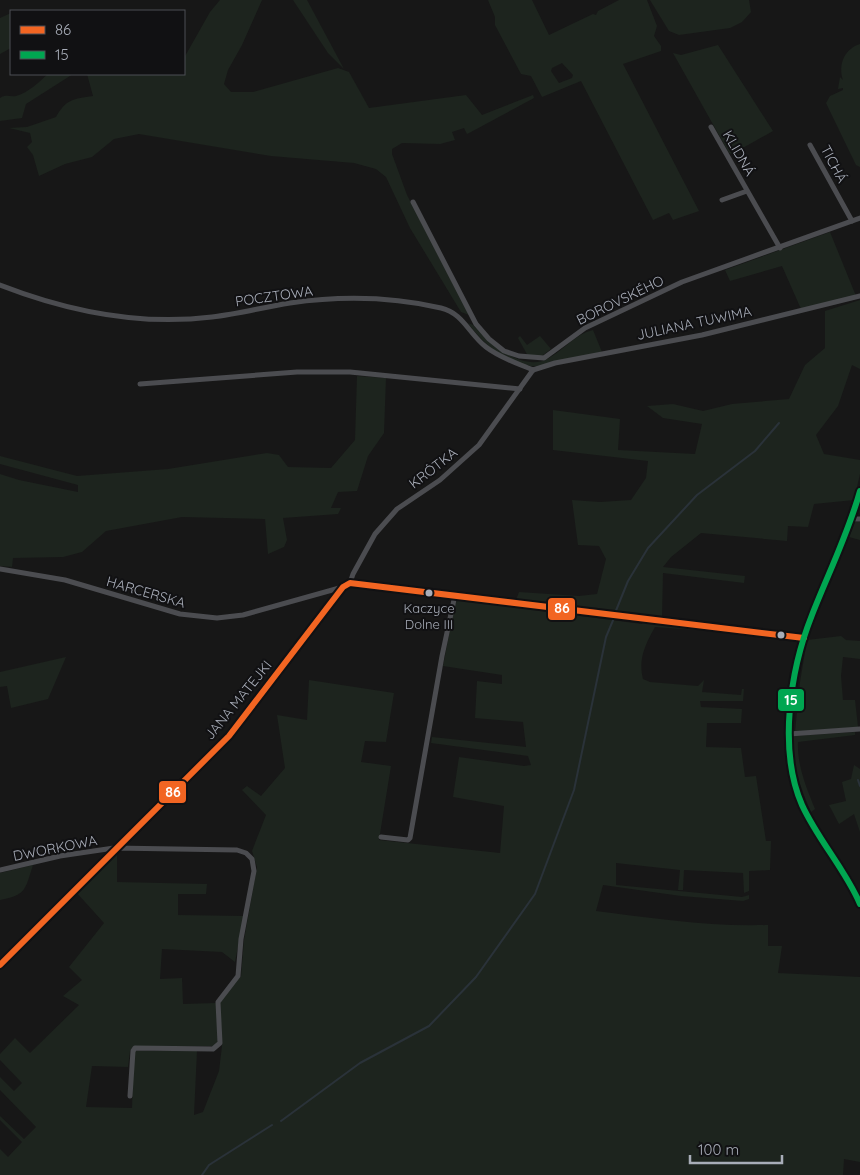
<svg xmlns="http://www.w3.org/2000/svg" width="860" height="1175" font-family="Quicksand,sans-serif">
  <style>
    .green { fill: #1d241e; fill-rule: evenodd }
    .lines { fill: none; stroke-linecap: round; stroke-linejoin: round }
    .stream { stroke: #2a3239; stroke-width: 2 }
    .street { stroke: #4b4c50; stroke-width: 5 }
    .secondary { stroke: #4a4a4e; stroke-width: 7 }
    .bus-1-casing { stroke: #111113; stroke-width: 10 }
    .bus-2-casing { stroke: #111113; stroke-width: 10 }
    .bus-1 { stroke: #f26522; stroke-width: 6 }
    .bus-2 { stroke: #00a651; stroke-width: 6 }
    .bus-dot { fill: #a8adb8; stroke: #111113; stroke-width: 2 }
    .labels { text-anchor: middle; dominant-baseline: central; stroke-width: 4; stroke-linejoin: round; paint-order: stroke }
    .bus-label { font-size: 13px; fill: #a8adb8; stroke: #111113 }
    .street-label { font-size: 14px; fill: #a8adb8; stroke: #111113 }
    .line-badge { stroke: #111113; stroke-width: 2 }
    .badge-label { font-size: 14px; text-anchor: middle; font-weight: bold; fill: #fff }
  </style>
  <rect width="100%" height="100%" fill="#171717"/>
  <!-- green -->
  <g class="green">
    <path d="M 220,0 L 262,0 L 242,45 L 228,70 L 224,84 L 231,92 L 253,92 L 338,68 L 349,72 L 369,108 L 466,95 L 482,115 L 533,95 L 534,98 L 471,132 L 467,134 L 464,128 L 452,132 L 455,140 L 440,144 L 402,143 L 392,149 L 392,154 L 407,195 L 469,315 L 461,312 L 410,228 L 386,177 L 376,169 L 354,163 L 271,156 L 139,134 L 114,139 L 92,157 L 65,164 L 39,176 L 33,155 L 27,147 L 32,142 L 30,133 L 9,128 L 27,127 L 56,117 C 66,99 73,99 93,96 L 87,74 L 184,74 L 184,58 L 210,12 Z"/>
    <polygon points="293,0 307,0 344,69 328,53"/>
    <path d="M 488,0 L 532,0 L 549,35 L 593,14 L 596,15 L 598,11 L 619,0 L 647,0 L 657,26 L 654,36 L 661,46 L 661,51 L 623,64 L 699,211 L 673,220 L 669,213 L 653,220 L 581,81 L 542,97 L 531,76 L 521,74 L 495,25 L 495,17 ZM 562,63 L 573,75 L 572,78 L 559,83 L 551,71 L 552,68 Z"/>
    <polygon points="650,0 749,0 751,12 742,22 730,28 679,35 669,31"/>
    <polygon points="11,13 11,48 0,54 0,18"/>
    <path d="M 860,44 L 860,167 L 856,165 L 826,103 L 830,96 L 843,90 L 843,88 L 838,89 L 840,77 L 843,80 C 838,65 844,49 860,44 Z"/>
    <polygon points="718,45 773,131 732,154 729,153 673,53 681,55"/>
    <path d="M 48,74 L 73,74 L 26,104 L 22,118 L 0,121 L 0,98 C 6,94 10,97 16,96 C 28,93 39,82 48,74 Z"/>
    <polygon points="830,232 856,296 801,309 782,266 730,281 725,270"/>
    <polygon points="860,300 860,369 852,365 838,406 816,435 824,454 860,460 860,474 854,500 814,504 808,527 788,526 787,541 701,533 671,557 663,567 745,576 744,583 663,573 662,617 516,600 519,592 579,596 597,594 606,559 599,546 578,545 572,500 600,502 631,500 646,478 648,461 553,450 553,410 620,419 618,450 695,454 702,424 663,418 647,406 673,404 703,411 732,404 789,399 805,365 825,348 825,311"/>
    <path d="M 468,323 L 473,325 C 488,342 522,372 547,359 C 563,351 575,334 593,330 L 602,352 C 585,355 545,368 530,366 C 504,362 483,344 468,323 Z"/>
    <polygon points="520,336 527,345 540,336 551,349 539,358 528,356 518,338"/>
    <polygon points="357,376 386,378 384,433 368,456 357,491 338,492 331,508 341,508 338,514 283,518 287,540 284,547 268,554 265,519 182,517 106,531 82,552 63,557 13,558 12,567 0,566 0,474 19,480 78,492 78,485 0,464 0,456 77,476 168,469 267,453 279,455 288,467 331,468 355,440"/>
    <polygon points="855,522 860,522 860,540 849,537"/>
    <path d="M 458,600 L 642,624 L 643,622 L 711,631 L 655,627 C 645,645 638,659 643,679 L 650,682 L 698,686 L 704,680 L 702,692 L 741,695 L 742,689 L 744,689 L 743,701 L 700,701 L 701,707 L 742,709 L 741,723 L 707,723 L 706,747 L 741,748 L 745,777 L 756,776 L 766,841 L 771,841 L 770,870 L 749,871 L 749,891 L 744,893 L 743,873 L 684,870 L 683,890 L 678,890 L 680,870 L 616,863 L 616,885 L 742,897 L 749,895 L 749,899 L 743,901 L 681,896 L 603,885 L 596,911 C 653,918 710,927 768,925 L 768,946 L 782,946 L 778,973 L 860,977 L 860,1162 L 844,1159 L 843,1175 L 0,1175 L 0,1149 L 8,1157 L 22,1142 L 0,1120 L 0,1116 L 24,1139 L 36,1127 L 0,1090 L 0,1077 L 14,1091 L 22,1083 L 0,1060 L 0,1054 L 15,1038 L 30,1053 L 79,1005 L 63,996 L 82,980 L 69,967 L 104,923 L 76,892 L 117,851 L 117,882 L 207,884 L 206,894 L 178,894 L 178,915 L 244,916 L 235,962 L 222,952 L 162,949 L 160,979 L 182,978 L 183,1004 L 216,1003 L 218,1040 L 216,1046 L 134,1046 L 130,1051 L 128,1067 L 92,1066 L 86,1107 L 132,1108 L 134,1051 L 197,1051 L 194,1115 L 203,1112 L 219,1071 L 222,1046 L 220,1002 L 241,976 L 244,940 L 257,867 L 252,851 L 266,815 L 242,790 L 247,786 L 261,796 L 285,768 L 277,715 L 307,720 L 309,680 L 394,693 L 386,742 L 365,741 L 361,762 L 391,766 L 379,840 L 500,853 L 504,806 L 453,797 L 459,757 L 524,766 L 531,765 L 528,756 L 431,743 L 432,737 L 526,747 L 523,722 L 475,718 L 477,681 L 502,684 L 502,675 L 443,666 L 455,604 Z"/>
    <polygon points="841,636 846,640 860,641 860,659 843,657 841,676 843,700 855,700 858,727 795,732 800,682 807,640"/>
    <polygon points="66,657 48,699 11,708 7,686 0,687 0,672"/>
    <path d="M 855,732 L 855,735 L 798,742 C 797,765 806,787 815,809 L 811,812 C 801,789 792,765 792,739 L 794,736 Z"/>
    <polygon points="854,765 860,769 860,832 854,814 839,824 829,805 846,801 842,782 851,779"/>
    <path d="M 33,865 C 25,889 27,895 0,900 L 0,873 Z"/>
  </g>
  <g class="lines">
    <!-- stream -->
    <g class="stream">
      <polyline points="615,613 628,581 648,548 697,495 755,451 779,423"/>
      <polyline points="858,780 860,786"/>
      <polyline points="281,1121 360,1063 429,1026 476,977 535,894 574,790 606,637 614,618"/>
      <polyline points="202,1175 209,1165 272,1125"/>
    </g>
    <!-- street -->
    <g class="street">
      <polyline points="711,127 780,248"/>
      <polyline points="810,145 852,221"/>
      <polyline points="722,200 747,191"/>
      <polyline points="413,202 476,324 489,339 504,351 519,356 544,358 585,328 682,282 860,218"/>
      <path d="M 0,285 C 67,311 139,326 212,317 C 238,314 264,307 290,303 C 339,296 393,297 441,308 C 463,313 469,334 486,347 C 500,358 517,363 533,370"/>
      <polyline points="533,370 555,363 702,335 860,296"/>
      <polyline points="140,384 297,372 350,372 520,389"/>
      <polyline points="852,519 860,519"/>
      <polyline points="0,569 65,580 180,614 217,618 243,615 343,587"/>
      <polyline points="350,583 353,574 375,534 397,509 440,480 479,445 533,370"/>
      <polyline points="789,734 860,729"/>
      <polyline points="381,837 408,840 410,838 442,656 455,595"/>
      <polyline points="0,870 60,856 114,848 237,850 246,853 252,859 254,871 241,939 238,976 218,1002 220,1043 213,1049 135,1048 133,1051 130,1096"/>
    </g>
    <!-- secondary -->
    <g class="secondary">
      <path d="M 860,491 C 848,534 828,574 812,615 C 790,670 778,750 802,805 C 818,840 845,869 860,904"/>
      <polyline points="0,965 229,736 343,587 350,583 804,638"/>
    </g>
    <!-- bus-1 casing -->
    <g class="bus-1-casing">
      <polyline id="bus-1" points="0,965 229,736 343,587 350,583 804,638"/>
    </g>
    <!-- bus-2 casing -->
    <g class="bus-2-casing">
      <path id="bus-2" d="M 860,491 C 848,534 828,574 812,615 C 790,670 778,750 802,805 C 818,840 845,869 860,904"/>
    </g>
    <!-- bus-1 -->
    <use href="#bus-1" class="bus-1"/>
    <!-- bus-2 -->
    <use href="#bus-2" class="bus-2"/>
  </g>
  <!-- markers -->
  <g class="bus-dot">
    <circle cx="429" cy="593" r="4.5"/>
    <circle cx="781" cy="635" r="4.5"/>
  </g>
  <g class="labels">
    <!-- bus labels -->
    <g class="bus-label">
      <text x="429" y="608">Kaczyce<tspan x="429" dy="16">Dolne III</tspan></text>
    </g>
    <!-- street labels -->
    <g class="street-label">
      <text transform="translate(739 153) rotate(60)">KLIDNÁ</text>
      <text transform="translate(834 164) rotate(62)">TICHÁ</text>
      <text transform="translate(274 296) rotate(-8)">POCZTOWA</text>
      <text transform="translate(620 300) rotate(-26)">BOROVSKÉHO</text>
      <text transform="translate(694 323) rotate(-12)">JULIANA TUWIMA</text>
      <text transform="translate(433 468) rotate(-38)">KRÓTKA</text>
      <text transform="translate(146 592) rotate(16)">HARCERSKA</text>
      <text transform="translate(238 700) rotate(-51)">JANA MATEJKI</text>
      <text transform="translate(55 848) rotate(-11)">DWORKOWA</text>
    </g>
  </g>
  <g class="line-badge">
    <rect x="547" y="597" width="29" height="24" rx="5" fill="#f26522"/>
    <rect x="777" y="688" width="28" height="24" rx="5" fill="#00a651"/>
    <rect x="158" y="780" width="29" height="24" rx="5" fill="#f26522"/>
  </g>
  <g class="badge-label">
    <text x="562" y="613">86</text>
    <text x="791" y="705">15</text>
    <text x="173" y="797">86</text>
  </g>
  <!-- legend -->
  <rect x="10" y="10" width="175" height="65" fill="#111113" stroke="#4d4f55"/>
  <rect x="20" y="26" width="25" height="8" fill="#f26522" stroke="#4d4f55"/>
  <text x="55" y="35" font-size="15" fill="#a8adb8">86</text>
  <rect x="20" y="51" width="25" height="8" fill="#00a651" stroke="#4d4f55"/>
  <text x="55" y="60" font-size="15" fill="#a8adb8">15</text>
  <!-- scale -->
  <path d="M690 1155v8h92v-8" fill="none" stroke="#a8adb8" stroke-width="2.5"/>
  <text x="698" y="1155" font-size="15" fill="#a8adb8" stroke="#111113" stroke-width="4" paint-order="stroke">100 m</text>
</svg>
